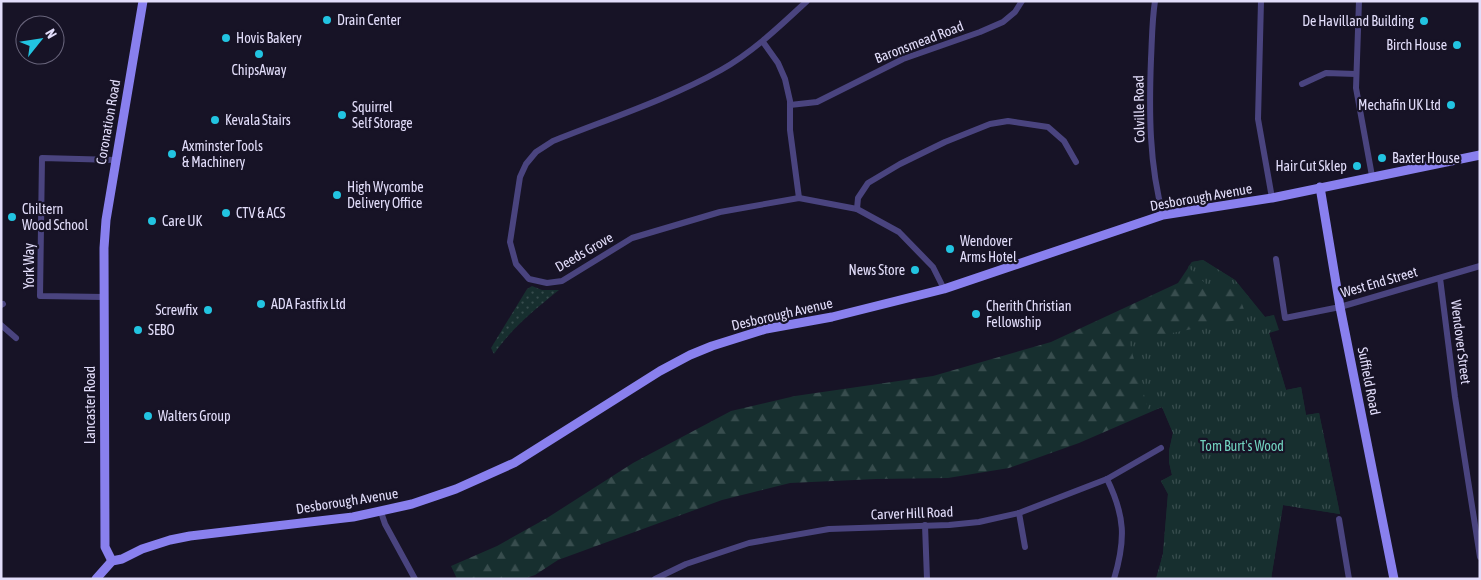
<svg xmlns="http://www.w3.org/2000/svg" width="1481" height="580" font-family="'Asap Condensed',sans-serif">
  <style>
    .grass { fill: url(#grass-dots) }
    .forest { fill: url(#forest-firs) }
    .park { fill: url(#park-tufts) }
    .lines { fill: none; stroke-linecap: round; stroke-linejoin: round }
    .street { stroke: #4a447f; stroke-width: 6 }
    .secondary { stroke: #8980ee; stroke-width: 9 }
    .poi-dot { fill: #22c4e1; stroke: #171326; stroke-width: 2 }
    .labels { text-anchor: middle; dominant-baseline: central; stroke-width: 4.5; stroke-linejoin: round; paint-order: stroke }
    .poi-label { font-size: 14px; fill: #e2ddfa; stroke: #171326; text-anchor: start }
    .street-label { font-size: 14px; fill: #e2ddfa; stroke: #171326 }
    .park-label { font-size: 14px; fill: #71d2bf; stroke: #171326 }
  </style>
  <defs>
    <pattern id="grass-dots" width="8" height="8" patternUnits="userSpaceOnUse" patternTransform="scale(1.25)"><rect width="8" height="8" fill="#172f2f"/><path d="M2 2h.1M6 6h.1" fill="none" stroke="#384d4e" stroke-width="1.8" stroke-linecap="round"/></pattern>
    <pattern id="forest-firs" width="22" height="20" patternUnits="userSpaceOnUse" patternTransform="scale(1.25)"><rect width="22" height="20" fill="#172f2f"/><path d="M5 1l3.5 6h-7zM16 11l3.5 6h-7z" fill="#384d4e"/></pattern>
    <pattern id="park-tufts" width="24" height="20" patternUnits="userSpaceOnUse" patternTransform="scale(1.25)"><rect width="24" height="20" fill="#172f2f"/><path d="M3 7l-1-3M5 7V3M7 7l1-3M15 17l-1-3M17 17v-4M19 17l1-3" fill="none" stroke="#384d4e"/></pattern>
  </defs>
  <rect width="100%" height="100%" fill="#171326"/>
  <!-- grass -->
  <path class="grass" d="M 532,286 L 542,290 L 559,290 C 534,310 512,328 494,354 L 491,348 L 527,289 Z"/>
  <!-- forest -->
  <polygon class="forest" points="1203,260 1235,280 1265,317 1274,315 1269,333 1286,390 1301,387 1306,415 1319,413 1340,514 1283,505 1271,579 1156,579 1163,554 1168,494 1161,481 1172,475 1169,462 1169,451 1173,433 1162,407 1079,443 1009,468 948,478 876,479 790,483 722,500 558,560 535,575 523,579 457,579 451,566 497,546 547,518 633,463 731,411 795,396 933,376 1051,342 1178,283 1192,262"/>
  <!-- park -->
  <polygon class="park" points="1203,260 1235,280 1265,317 1274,315 1279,330 1269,333 1286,390 1301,387 1306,415 1319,413 1340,514 1283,505 1271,579 1156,579 1163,554 1168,494 1161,481 1172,475 1169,462 1169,451 1173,433 1162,407 1149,412 1128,338 1147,338 1247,318 1236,287 1209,287 1188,267 1192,262"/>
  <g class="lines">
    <!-- street -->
    <g class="street">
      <path d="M 807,1 C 780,26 753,52 721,70 C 669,99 608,119 553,141 L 536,152 L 526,164 L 520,177 L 510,242 L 516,264 L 529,279 L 547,283 L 562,281 L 632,238 L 720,212 L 799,198 L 857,209 L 899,232 L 933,267 L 944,289"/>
      <path d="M 1155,1 C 1152,20 1152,40 1151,59 C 1149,111 1149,164 1163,215"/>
      <polyline points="1261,1 1258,119 1272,198"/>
      <polyline points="1359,1 1356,88 1372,176"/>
      <polyline points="763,42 778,63 785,79 790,101 790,130 799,198"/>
      <polyline points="1302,84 1326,73 1356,74"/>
      <polyline points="790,105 817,102 903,59 980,32 1003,22 1015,12 1022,1"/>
      <polyline points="857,209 858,198 868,183 900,164 945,142 990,124 1008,121 1048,127 1064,141 1076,162"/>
      <polyline points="1276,259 1285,318 1340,307 1480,266"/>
      <polyline points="1440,278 1455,397 1480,557"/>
      <polyline points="104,297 40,296 42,158 116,160"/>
      <polyline points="1,305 3,304"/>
      <polyline points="1,325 16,338"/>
      <path d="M 1107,479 C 1125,516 1126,539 1114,579"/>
      <polyline points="381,512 385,524 415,579"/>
      <polyline points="1019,513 1025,547"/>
      <polyline points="1339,519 1349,579"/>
      <polyline points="925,525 927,579"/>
      <polyline points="655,579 686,564 749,543 829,529 949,525 979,522 1019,513 1107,479 1161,448"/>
    </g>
    <!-- secondary -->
    <g class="secondary">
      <polyline points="1320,187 1340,307 1394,579"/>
      <polyline points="112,561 105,547 104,248 106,220 143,1"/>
      <polyline points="96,579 112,561 122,559 142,549 170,540 190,536 353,517 412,504 456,489 514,463 660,371 690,355 712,346 766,329 832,317 944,289 1163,215 1272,198 1480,155"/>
    </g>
  </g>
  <!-- markers -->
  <g class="poi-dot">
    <circle cx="327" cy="20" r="5"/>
    <circle cx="1424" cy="21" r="5"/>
    <circle cx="226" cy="38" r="5"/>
    <circle cx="1457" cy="45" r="5"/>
    <circle cx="259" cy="54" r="5"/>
    <circle cx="1451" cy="105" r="5"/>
    <circle cx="342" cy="115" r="5"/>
    <circle cx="215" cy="120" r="5"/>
    <circle cx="172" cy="154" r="5"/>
    <circle cx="1382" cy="158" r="5"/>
    <circle cx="1357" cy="166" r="5"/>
    <circle cx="337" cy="195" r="5"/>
    <circle cx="226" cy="213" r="5"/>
    <circle cx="12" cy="217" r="5"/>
    <circle cx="152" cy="221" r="5"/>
    <circle cx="950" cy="249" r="5"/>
    <circle cx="915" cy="270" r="5"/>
    <circle cx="261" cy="304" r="5"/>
    <circle cx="208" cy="310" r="5"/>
    <circle cx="976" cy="314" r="5"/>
    <circle cx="138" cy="330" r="5"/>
    <circle cx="148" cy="416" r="5"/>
  </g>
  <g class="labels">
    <!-- poi labels -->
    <g class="poi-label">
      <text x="337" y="20">Drain Center</text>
      <text x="1414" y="21" text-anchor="end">De Havilland Building</text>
      <text x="236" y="38">Hovis Bakery</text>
      <text x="1447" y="45" text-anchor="end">Birch House</text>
      <text x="259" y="70" text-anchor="middle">ChipsAway</text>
      <text x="1441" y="105" text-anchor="end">Mechafin UK Ltd</text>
      <text x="352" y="107">Squirrel<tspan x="352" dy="16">Self Storage</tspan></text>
      <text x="225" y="120">Kevala Stairs</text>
      <text x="182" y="146">Axminster Tools<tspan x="182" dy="16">&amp; Machinery</tspan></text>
      <text x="1392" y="158">Baxter House</text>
      <text x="1347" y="166" text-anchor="end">Hair Cut Sklep</text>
      <text x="347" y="187">High Wycombe<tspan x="347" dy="16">Delivery Office</tspan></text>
      <text x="22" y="209">Chiltern<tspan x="22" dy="16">Wood School</tspan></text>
      <text x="236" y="213">CTV &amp; ACS</text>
      <text x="162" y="221">Care UK</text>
      <text x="960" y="241">Wendover<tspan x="960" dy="16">Arms Hotel</tspan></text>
      <text x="905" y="270" text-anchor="end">News Store</text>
      <text x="271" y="304">ADA Fastfix Ltd</text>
      <text x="986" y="306">Cherith Christian<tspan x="986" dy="16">Fellowship</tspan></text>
      <text x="198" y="310" text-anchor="end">Screwfix</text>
      <text x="148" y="330">SEBO</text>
      <text x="158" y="416">Walters Group</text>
    </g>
    <!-- street labels -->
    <g class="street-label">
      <text transform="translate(919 42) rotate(-21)">Baronsmead Road</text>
      <text transform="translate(1139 109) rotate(-91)">Colville Road</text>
      <text transform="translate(108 122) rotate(-80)">Coronation Road</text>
      <text transform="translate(1201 197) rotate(-10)">Desborough Avenue</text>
      <text transform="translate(584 252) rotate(-30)">Deeds Grove</text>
      <text transform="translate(29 266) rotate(-90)">York Way</text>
      <text transform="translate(1379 282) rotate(-16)">West End Street</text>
      <text transform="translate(782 314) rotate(-13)">Desborough Avenue</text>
      <text transform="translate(1461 342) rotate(83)">Wendover Street</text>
      <text transform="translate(1369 381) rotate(79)">Suffield Road</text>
      <text transform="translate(90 405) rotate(-90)">Lancaster Road</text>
      <text transform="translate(347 501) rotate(-9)">Desborough Avenue</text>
      <text transform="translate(912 513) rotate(-2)">Carver Hill Road</text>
    </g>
    <!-- park labels -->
    <g class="park-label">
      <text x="1242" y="446">Tom Burt's Wood</text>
    </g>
  </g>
  <!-- border -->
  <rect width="1481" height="580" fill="none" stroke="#e2ddfa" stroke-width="5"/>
  <!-- north arrow -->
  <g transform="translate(40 40) rotate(60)"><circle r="24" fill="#171326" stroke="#68647b"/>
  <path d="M0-4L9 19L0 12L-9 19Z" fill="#22c4e1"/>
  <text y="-8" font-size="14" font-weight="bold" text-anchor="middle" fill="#e2ddfa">N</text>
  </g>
</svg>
